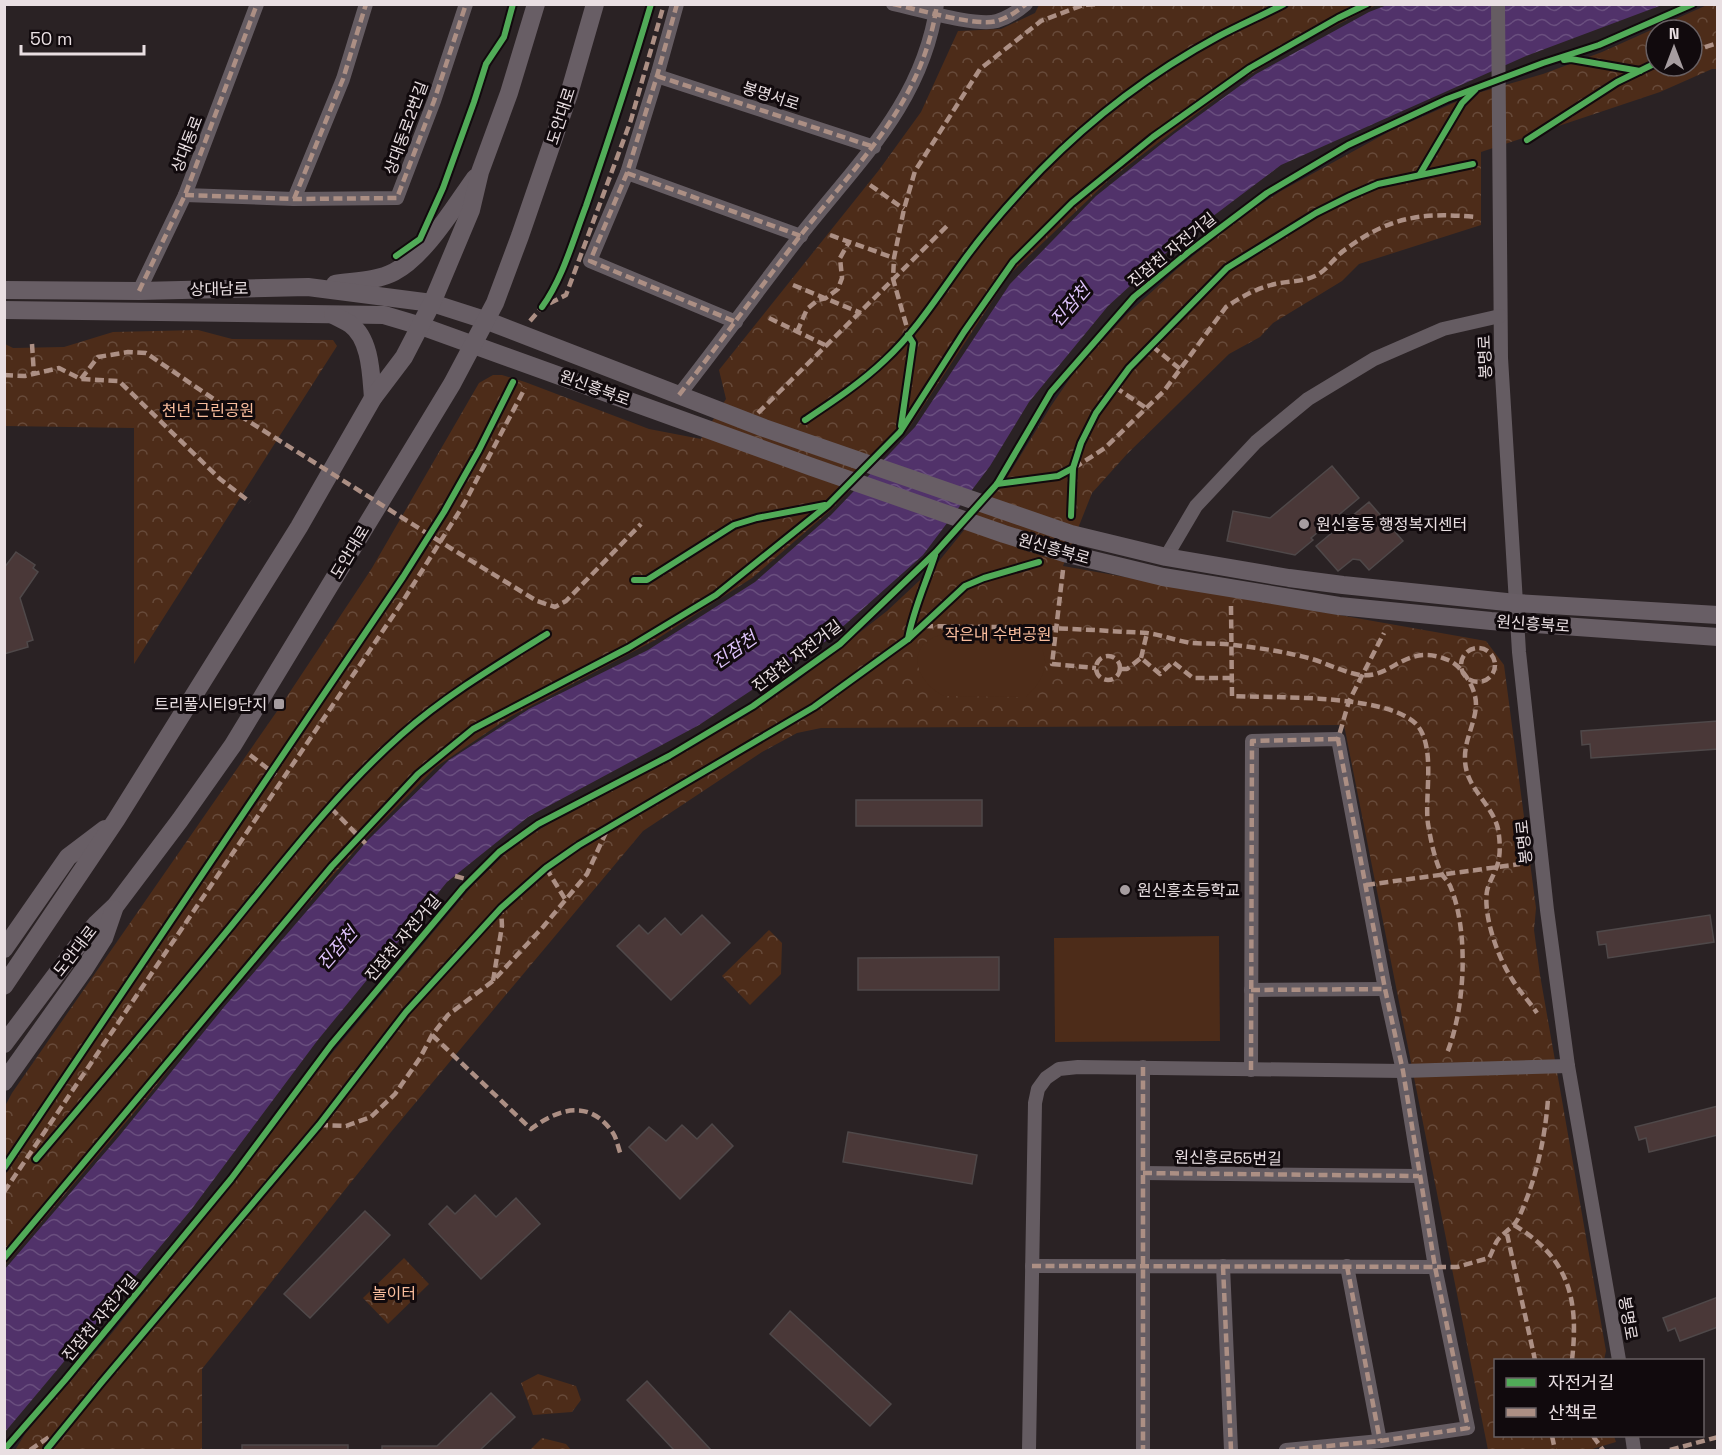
<svg xmlns="http://www.w3.org/2000/svg" width="1722" height="1455" font-family="'Space Grotesk','Noto Sans KR',sans-serif">
  <style>
    .park { fill: url(#park-crowns); fill-rule: evenodd }
    .pitch { fill: #4d2c19 }
    .water { fill: url(#water-waves) }
    .building { fill: #4a3838; stroke: #4f4849; stroke-width: 1.5 }
    .lines { fill: none; stroke-linecap: round; stroke-linejoin: round }
    .street { stroke: #655c62; stroke-width: 14 }
    .secondary { stroke: #685e65; stroke-width: 18 }
    .quiet { stroke: #ac8f84; stroke-width: 4.5; stroke-dasharray: 9 4.5; stroke-linecap: butt }
    .cycleway-casing { stroke: #110a0d; stroke-width: 10 }
    .cycleway { stroke: #51ab58; stroke-width: 6 }
    .poi-dot { fill: #a69da0; stroke: #110a0d; stroke-width: 2 }
    .labels { text-anchor: middle; dominant-baseline: central; stroke-width: 6; stroke-linejoin: round; paint-order: stroke }
    .street-label { font-size: 16px; fill: #e9dfe2; stroke: #110a0d }
    .park-label { font-size: 16px; fill: #f9bd9d; stroke: #110a0d }
    .poi-label { font-size: 16px; fill: #e9dfe2; stroke: #110a0d; text-anchor: start }
    .water-label { font-size: 18px; font-style: italic; fill: #ddc2fa; stroke: #110a0d }
  </style>
  <defs>
    <pattern id="park-crowns" width="20" height="18" patternUnits="userSpaceOnUse" patternTransform="scale(1.5)"><rect width="20" height="18" fill="#4d2c19"/><path d="M2 6a3 3 0 1 1 6 0M12 15a3 3 0 1 1 6 0" fill="none" stroke="#674a3a"/></pattern>
    <pattern id="water-waves" width="16" height="10" patternUnits="userSpaceOnUse" patternTransform="scale(1.5)"><rect width="16" height="10" fill="#51326a"/><path d="M0 5q4-4 8 0t8 0" fill="none" stroke="#6a4f7f"/></pattern>
  </defs>
  <rect width="100%" height="100%" fill="#2a2224"/>
  <!-- park -->
  <g class="park">
    <polygon points="1039,5 1376,5 1304,42 1241,80 1109,180 1010,274 907,431 832,509 752,578 657,639 510,717 436,767 367,837 295,918 220,1005 144,1101 5,1265 4,1108 12,1093 282,704 372,568 479,383 493,375 502,375 525,382 649,429 701,439 726,399 719,370 879,170 921,112 958,31 1001,29 1035,13"/>
    <path d="M 1707,5 L 1717,5 L 1717,69 L 1712,69 L 1660,92 L 1481,152 L 1481,225 L 1359,264 L 1342,281 L 1273,323 L 1260,337 L 1229,354 L 1127,454 L 1092,493 L 1063,566 L 1486,641 L 1504,665 L 1536,908 L 1534,930 L 1540,975 L 1606,1351 L 1604,1360 L 1496,1360 L 1496,1436 L 1614,1436 L 1616,1442 L 1589,1450 L 1488,1450 L 1344,725 L 821,728 L 797,733 L 762,752 L 643,831 L 391,1132 L 202,1369 L 202,1450 L 15,1450 L 25,1434 L 112,1333 L 227,1189 L 312,1077 L 472,886 L 511,848 L 573,808 L 681,753 L 743,716 L 795,683 L 887,611 L 935,566 L 1008,476 L 1051,406 L 1075,371 L 1126,315 L 1177,269 L 1237,220 L 1281,191 L 1392,130 L 1474,94 L 1543,74 L 1602,52 ZM 1656,30 L 1692,30 L 1692,66 L 1656,66 Z"/>
    <polygon points="198,330 232,339 333,340 337,346 134,664 134,428 5,426 5,344 13,348 64,347 113,332"/>
    <polygon points="769,930 782,943 781,974 750,1005 722,976"/>
    <polygon points="404,1258 429,1284 388,1324 363,1298"/>
    <polygon points="538,1374 576,1386 581,1400 572,1412 533,1415 521,1383"/>
    <polygon points="542,1438 566,1444 571,1450 530,1450"/>
  </g>
  <!-- pitch -->
  <g class="pitch">
    <path d="M 947,633 C 965,633 1024,629 1036,639 C 1041,644 1044,654 1045,661 C 1046,676 1036,687 1026,697 L 944,696 C 927,688 909,666 922,646 C 928,638 939,635 947,633 Z"/>
    <polygon points="1219,936 1220,1041 1055,1042 1054,938"/>
  </g>
  <!-- water -->
  <polygon class="water" points="1387,5 1662,5 1526,56 1281,165 1176,244 1108,306 1029,402 990,466 923,555 829,639 699,725 528,817 447,882 317,1041 191,1210 5,1432 5,1269 120,1135 224,1007 368,840 449,760 529,709 648,650 755,582 831,515 915,427 1010,284 1096,196 1175,133 1256,74 1369,12"/>
  <!-- building -->
  <g class="building">
    <polygon points="1332,466 1359,498 1311,538 1313,540 1295,555 1227,541 1233,511 1270,518"/>
    <polygon points="1369,502 1403,541 1369,570 1360,560 1353,559 1338,571 1316,546"/>
    <polygon points="16,552 35,565 33,568 38,572 20,598 33,640 27,642 28,647 4,654 4,568"/>
    <polygon points="1718,721 1718,749 1591,758 1590,744 1582,745 1581,731"/>
    <rect x="856" y="800" width="126" height="26"/>
    <polygon points="702,915 730,943 671,1000 617,946 639,925 648,934 665,918 681,935"/>
    <polygon points="1710,915 1714,942 1608,958 1606,944 1599,945 1597,932"/>
    <polygon points="999,957 999,990 858,990 858,958"/>
    <polygon points="1718,1106 1718,1135 1649,1152 1646,1138 1639,1140 1635,1127"/>
    <polygon points="712,1124 733,1146 680,1199 629,1147 649,1127 666,1141 682,1125 697,1139"/>
    <polygon points="848,1132 977,1155 972,1184 843,1162"/>
    <polygon points="475,1195 496,1217 516,1198 540,1224 481,1279 429,1224 447,1206 455,1214"/>
    <polygon points="365,1211 390,1235 310,1318 284,1294"/>
    <polygon points="1718,1297 1718,1327 1680,1341 1675,1328 1668,1331 1663,1318"/>
    <polygon points="790,1311 891,1404 870,1426 770,1334"/>
    <polygon points="647,1381 711,1450 674,1450 627,1400"/>
    <polygon points="491,1393 515,1417 480,1450 382,1450 382,1446 437,1446"/>
    <rect x="242" y="1445" width="106" height="5"/>
  </g>
  <g class="lines">
    <!-- street -->
    <g class="street">
      <polyline points="677,4 657,76 627,173 590,261 736,322"/>
      <path d="M 893,4 C 917,9 976,27 997,21 C 1007,18 1018,11 1026,4"/>
      <polyline points="1498,4 1501,358 1519,652 1547,910 1568,1066 1619,1360"/>
      <polyline points="657,76 874,147"/>
      <polyline points="627,173 801,236"/>
      <polyline points="185,195 294,199 397,198 434,101 466,4"/>
      <polyline points="294,199 343,79 366,4"/>
      <polyline points="139,291 185,195 257,4"/>
      <path d="M 679,395 C 720,343 759,289 800,236 C 858,162 923,103 937,4"/>
      <polyline points="1166,557 1196,506 1256,442 1308,399 1374,359 1443,329 1500,316"/>
      <polyline points="1251,990 1385,989"/>
      <polyline points="1143,1067 1143,1450"/>
      <polyline points="1251,1070 1252,741 1338,739 1385,989 1403,1071 1435,1267 1468,1428 1380,1441 1286,1450"/>
      <polyline points="1143,1173 1419,1176"/>
      <polyline points="1032,1266 1435,1267"/>
      <polyline points="1223,1266 1231,1450"/>
      <polyline points="1347,1266 1380,1441"/>
      <polyline points="1632,1436 1634,1450"/>
      <polyline points="1029,1450 1035,1103 1038,1089 1046,1078 1059,1069 1078,1067 1403,1071 1568,1066"/>
    </g>
    <!-- secondary -->
    <g class="secondary">
      <path d="M 335,284 C 354,281 377,281 394,272 C 425,256 454,207 475,178"/>
      <polyline points="4,290 139,291 308,287 432,303 485,320 764,428 825,449 1071,534 1166,557 1289,578 1343,585 1516,603 1718,615"/>
      <polyline points="4,310 384,315 421,326 812,467 1004,534 1064,553 1163,577 1339,606 1491,621 1718,637"/>
      <path d="M 333,315 C 339,318 345,321 350,324 C 371,339 371,375 373,398"/>
      <polyline points="4,949 68,857 105,829"/>
      <polyline points="4,986 116,820 299,527 373,398 404,357 432,303 471,210 480,172 509,93 536,4"/>
      <polyline points="4,1044 79,944 96,924 116,905 180,820 233,745 452,384 495,303 520,236 569,94 595,4"/>
      <polyline points="4,1082 85,968 104,938 114,909"/>
    </g>
    <!-- quiet -->
    <g class="quiet">
      <polyline points="677,4 657,76 627,173 590,261 736,322"/>
      <path d="M 893,4 C 917,9 976,27 997,21 C 1007,18 1018,11 1026,4"/>
      <polyline points="1692,51 1718,43"/>
      <polyline points="657,76 874,147"/>
      <polyline points="627,173 801,236"/>
      <polyline points="870,185 904,209"/>
      <polyline points="185,195 294,199 397,198 434,101 466,4"/>
      <polyline points="294,199 343,79 366,4"/>
      <polyline points="830,235 894,258"/>
      <polyline points="793,285 861,313"/>
      <polyline points="139,291 185,195 257,4"/>
      <polyline points="769,318 825,345"/>
      <polyline points="530,321 542,307 566,295 631,120 664,4"/>
      <polyline points="797,332 807,309 818,300 826,298 838,289 842,278 840,258 849,242"/>
      <polyline points="910,338 893,279 894,258 904,209 915,171 980,69 1041,21 1083,5 1097,4"/>
      <polyline points="32,344 34,375"/>
      <polyline points="1152,346 1180,369"/>
      <polyline points="4,375 25,376 59,368 81,379 119,381 220,479 250,502"/>
      <polyline points="81,379 98,357 128,352 146,353 218,402 452,549 537,601 555,607 566,601 641,524"/>
      <polyline points="1115,387 1146,408"/>
      <path d="M 679,395 C 720,343 759,289 800,236 C 858,162 923,103 937,4"/>
      <polyline points="758,413 948,225"/>
      <path d="M 1074,468 L 1105,448 L 1164,391 L 1226,307 C 1241,297 1257,288 1275,284 C 1288,281 1302,282 1315,276 C 1327,271 1335,256 1346,249 C 1389,217 1422,212 1475,217"/>
      <polyline points="1063,570 1052,664 1096,668"/>
      <path d="M 1231,606 L 1232,696 C 1277,698 1383,694 1415,723 C 1437,744 1424,796 1428,824 C 1431,841 1434,857 1441,873 C 1444,878 1449,882 1451,888 C 1469,933 1465,1009 1447,1053"/>
      <path d="M 924,626 C 986,627 1048,627 1110,631 C 1122,632 1135,632 1147,633 C 1162,635 1177,641 1192,643 C 1206,644 1220,643 1234,645 C 1260,648 1287,652 1312,659 C 1328,664 1343,672 1360,675 C 1393,679 1405,642 1448,660 C 1461,665 1472,683 1475,696 C 1480,716 1464,737 1465,759 C 1465,788 1492,803 1498,829 C 1500,840 1501,855 1497,866 C 1494,875 1489,882 1487,891 C 1483,916 1498,958 1512,979 C 1519,991 1529,1001 1537,1013"/>
      <circle cx="1478" cy="665" r="17"/>
      <circle cx="1108" cy="668" r="12"/>
      <polyline points="1141,658 1147,633"/>
      <polyline points="1121,669 1127,669 1141,658 1160,674 1173,662 1193,678 1232,678"/>
      <polyline points="250,755 276,775"/>
      <polyline points="331,808 366,844"/>
      <polyline points="546,868 565,899"/>
      <polyline points="455,876 470,880"/>
      <polyline points="1366,885 1520,864"/>
      <polyline points="493,981 502,926 501,908"/>
      <polyline points="1251,990 1385,989"/>
      <path d="M 432,1035 L 531,1129 C 559,1108 590,1099 613,1133 C 617,1139 618,1148 621,1155"/>
      <polyline points="1143,1067 1143,1450"/>
      <polyline points="1251,1070 1252,741 1338,739"/>
      <polyline points="319,1125 346,1126 371,1117 395,1094 420,1058 432,1035 448,1015 493,981 543,927 587,874 607,830"/>
      <polyline points="1143,1173 1419,1176"/>
      <polyline points="4,1192 401,604 464,504 525,388"/>
      <path d="M 1514,1225 C 1569,1258 1579,1299 1572,1360"/>
      <polyline points="1507,1234 1535,1360"/>
      <path d="M 1032,1266 L 1457,1267 L 1489,1258 C 1492,1253 1494,1246 1497,1241 C 1503,1232 1513,1229 1519,1217 C 1536,1180 1545,1139 1548,1099"/>
      <polyline points="1223,1266 1231,1450"/>
      <polyline points="1347,1266 1380,1441"/>
      <polyline points="1552,1436 1555,1450"/>
      <polyline points="1593,1436 1603,1450"/>
      <polyline points="30,1450 52,1435"/>
      <polyline points="1286,1450 1380,1441 1468,1428 1435,1267 1403,1071 1385,989 1338,739 1349,701 1384,633"/>
      <polyline points="1670,1450 1718,1437"/>
      <polyline points="1717,1450 1718,1450"/>
    </g>
    <!-- cycleway casing -->
    <g class="cycleway-casing">
      <g id="cycleway">
        <polyline points="1564,60 1571,59 1640,71"/>
        <polyline points="1527,140 1617,82 1656,63"/>
        <polyline points="1420,174 1462,103 1475,90"/>
        <polyline points="396,256 420,239 443,188 474,102 486,64 504,37 513,4"/>
        <path d="M 542,307 C 563,278 573,240 586,206 C 609,139 631,72 651,4"/>
        <path d="M 805,420 C 832,402 861,383 885,360 C 914,333 936,299 959,267 C 983,233 1012,200 1041,170 C 1092,118 1154,71 1219,36 C 1240,25 1263,15 1284,4"/>
        <polyline points="901,426 913,343 908,335"/>
        <polyline points="997,484 1058,476 1073,468"/>
        <polyline points="1071,516 1073,468 1081,443 1096,413 1129,368 1227,268 1316,213 1350,196 1378,184 1473,164"/>
        <polyline points="634,580 647,580 734,525 757,518 825,505"/>
        <path d="M 908,639 C 913,610 926,583 935,555"/>
        <path d="M 36,1159 C 102,1082 167,1004 232,925 C 285,860 338,791 401,735 C 445,696 497,665 547,634"/>
        <polyline points="4,1168 403,577 444,512 479,450 513,382"/>
        <polyline points="4,1258 332,866 418,774 473,729 628,648 716,595 828,505 900,432 964,332 1013,262 1072,203 1153,137 1250,68 1338,18 1367,4"/>
        <polyline points="47,1449 101,1383 319,1125 406,1012 501,908 546,868 579,845 814,707 908,639 965,586 984,578 1039,562"/>
        <polyline points="4,1450 65,1380 231,1179 331,1045 463,888 499,852 538,824 669,756 753,706 840,644 936,552 997,484 1051,392 1134,297 1190,251 1267,193 1348,145 1447,99 1543,63 1599,45 1693,4"/>
      </g>
    </g>
    <!-- cycleway -->
    <use href="#cycleway" class="cycleway"/>
  </g>
  <!-- markers -->
  <g class="poi-dot">
    <circle cx="1304" cy="524" r="6"/>
    <rect x="273" y="698" width="12" height="12" rx="3"/>
    <circle cx="1125" cy="890" r="6"/>
  </g>
  <g class="labels">
    <!-- street labels -->
    <g class="street-label">
      <text transform="translate(771 96) rotate(18)">봉명서로</text>
      <text transform="translate(561 116) rotate(-72)">도안대로</text>
      <text transform="translate(406 128) rotate(-70)">상대동로2번길</text>
      <text transform="translate(187 144) rotate(-69)">상대동로</text>
      <text transform="translate(1172 250) rotate(-39)">진잠천 자전거길</text>
      <text transform="translate(219 289) rotate(-1)">상대남로</text>
      <text transform="translate(1485 357) rotate(-92)">봉명로</text>
      <text transform="translate(595 388) rotate(20)">원신흥북로</text>
      <text transform="translate(1054 549) rotate(16)">원신흥북로</text>
      <text transform="translate(350 552) rotate(-59)">도안대로</text>
      <text transform="translate(1533 624) rotate(4)">원신흥북로</text>
      <text transform="translate(797 656) rotate(-37)">진잠천 자전거길</text>
      <text transform="translate(1524 842) rotate(-96)">봉명로</text>
      <text transform="translate(403 938) rotate(-50)">진잠천 자전거길</text>
      <text transform="translate(75 951) rotate(-52)">도안대로</text>
      <text transform="translate(1228 1158) rotate(1)">원신흥로55번길</text>
      <text transform="translate(100 1318) rotate(-50)">진잠천 자전거길</text>
      <text transform="translate(1628 1318) rotate(80)">봉명로</text>
    </g>
    <!-- park labels -->
    <g class="park-label">
      <text x="208" y="410">천년 근린공원</text>
      <text x="998" y="634">작은내 수변공원</text>
      <text x="394" y="1293">놀이터</text>
    </g>
    <!-- poi labels -->
    <g class="poi-label">
      <text x="1316" y="524">원신흥동 행정복지센터</text>
      <text x="267" y="704" text-anchor="end">트리풀시티9단지</text>
      <text x="1137" y="890">원신흥초등학교</text>
    </g>
    <!-- water labels -->
    <g class="water-label">
      <text transform="translate(1070 305) rotate(-49)">진잠천</text>
      <text transform="translate(734 650) rotate(-35)">진잠천</text>
      <text transform="translate(337 948) rotate(-49)">진잠천</text>
    </g>
  </g>
  <!-- border -->
  <rect width="1722" height="1455" fill="none" stroke="#e9dfe2" stroke-width="12"/>
  <!-- legend -->
  <rect x="1494" y="1359" width="210" height="78" fill="#110a0d" stroke="#675f62" stroke-width="1.5"/>
  <rect x="1506" y="1378" width="30" height="9" fill="#51ab58" stroke="#675f62" stroke-width="1.5"/>
  <text x="1548" y="1389" font-size="18" fill="#e9dfe2">자전거길</text>
  <rect x="1506" y="1408" width="30" height="9" fill="#ac8f84" stroke="#675f62" stroke-width="1.5"/>
  <text x="1548" y="1419" font-size="18" fill="#e9dfe2">산책로</text>
  <!-- north arrow -->
  <g transform="translate(1674 48)"><circle r="28" fill="#110a0d" stroke="#675f62" stroke-width="1.5"/>
  <path d="M0-4.5L10 22L0 15L-10 22Z" fill="#a69da0"/>
  <text y="-9" font-size="16" font-weight="bold" text-anchor="middle" fill="#e9dfe2">N</text>
  </g>
  <!-- scale -->
  <path d="M21 45v9h123v-9" fill="none" stroke="#e9dfe2" stroke-width="3"/>
  <text x="30" y="45" font-size="18" fill="#e9dfe2" stroke="#110a0d" stroke-width="4.5" paint-order="stroke">50 m</text>
</svg>
